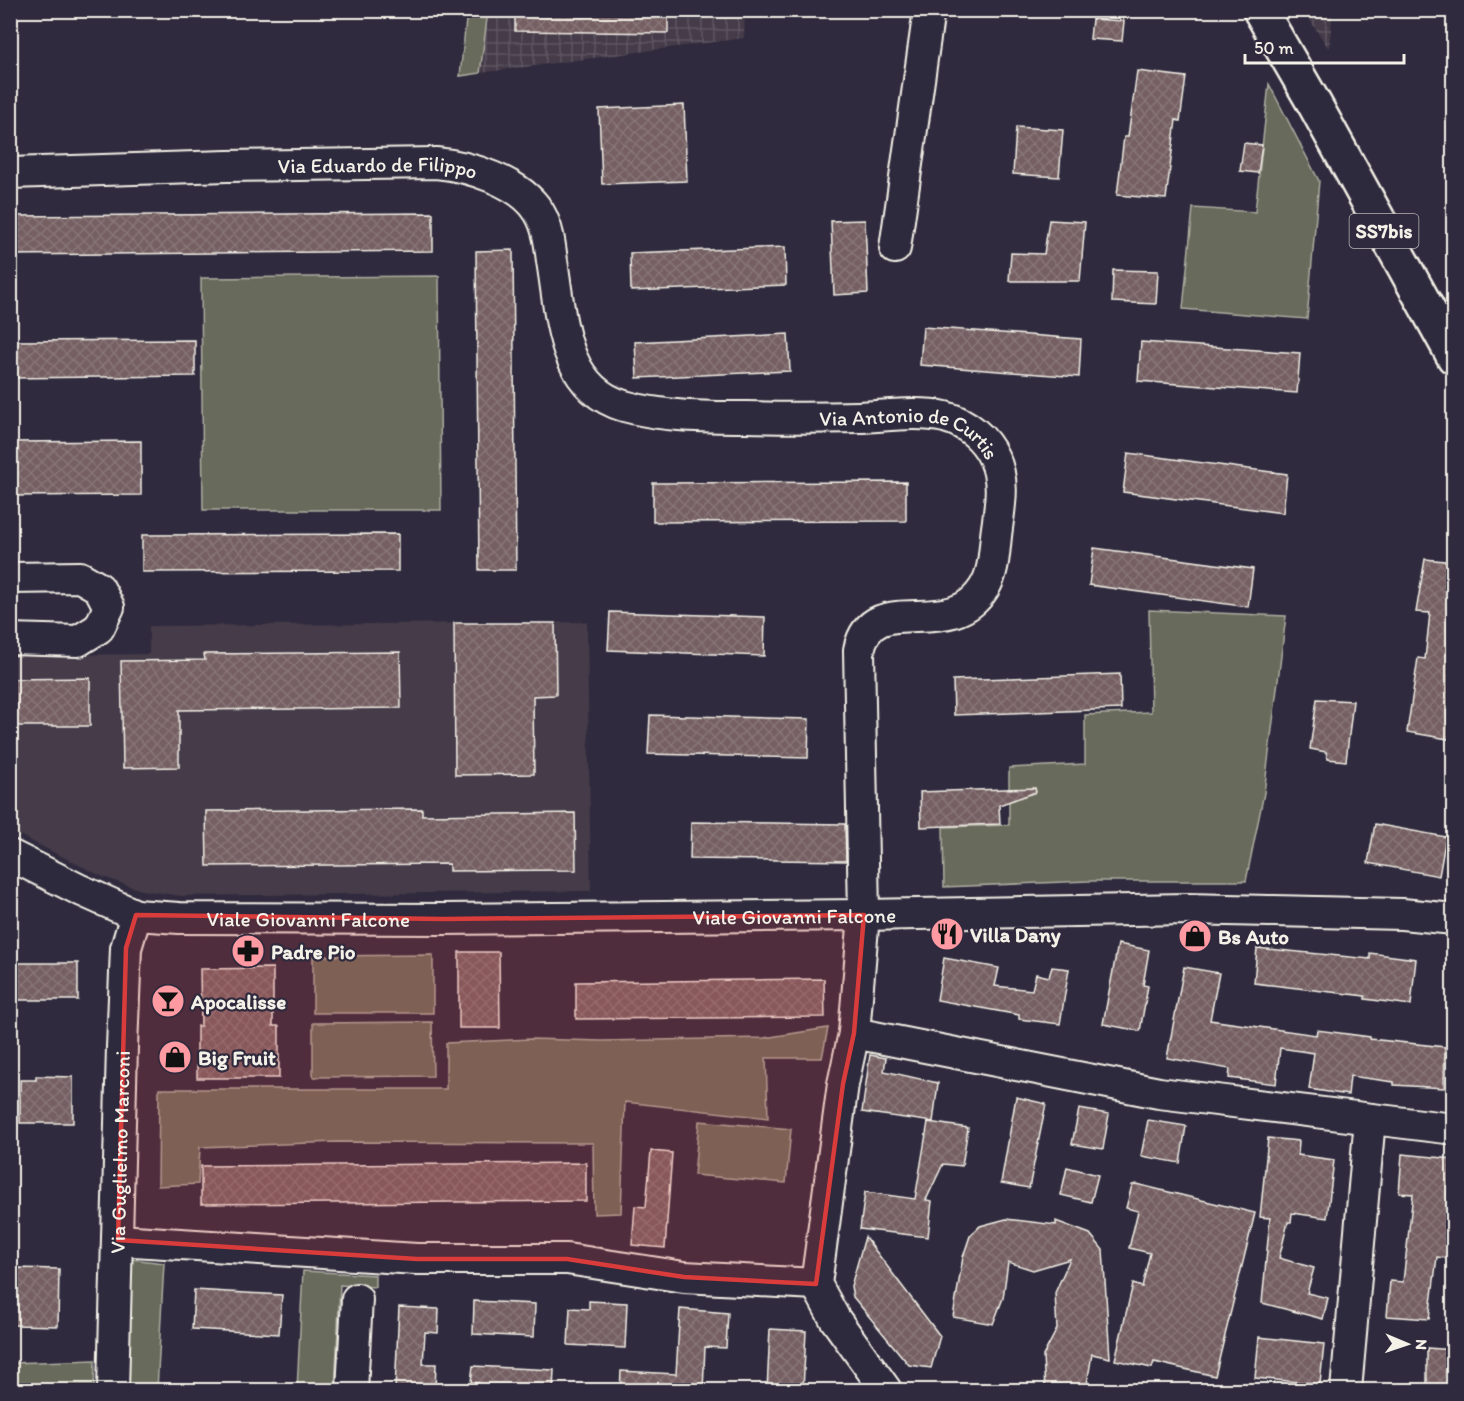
<svg xmlns="http://www.w3.org/2000/svg" width="1464" height="1401" font-family="Itim,sans-serif">
  <style>
    .built { fill: #443a48 }
    .industrial { fill: url(#industrial-grid) }
    .green { fill: #686a5b; stroke: #aeaea2; stroke-width: 1.5 }
    .building { fill: url(#building-cross-hatch); stroke: #f4f1e8; stroke-width: 1.5 }
    .lines { fill: none; stroke-linecap: round; stroke-linejoin: round }
    .minor-casing { stroke: #f4f1e8; stroke-width: 34 }
    .major-casing { stroke: #f4f1e8; stroke-width: 38 }
    .minor { stroke: #2f2a3d; stroke-width: 30 }
    .major { stroke: #2f2a3d; stroke-width: 33 }
    .marked { fill: #d93c3b; fill-opacity: 0.2; stroke: #d93c3b; stroke-width: 4.5; stroke-linejoin: round }
    .labels { text-anchor: middle; dominant-baseline: central; stroke-width: 4.5; stroke-linejoin: round; paint-order: stroke }
    .shield { fill: #2f2a3d; stroke: #b9b5b5; stroke-width: 1.5 }
    .shield-label { font-size: 20px; font-weight: bold; fill: #f4f1e8 }
    .street-label { font-size: 21px; fill: #f4f1e8; stroke: #2f2a3d }
    .poi-label { font-size: 21px; font-weight: bold; fill: #f4f1e8; stroke: #2f2a3d; text-anchor: start }
  </style>
  <defs>
    <pattern id="industrial-grid" width="8" height="8" patternUnits="userSpaceOnUse" patternTransform="scale(1.5)"><rect width="8" height="8" fill="#443a48"/><path d="M0 4h8M4 0v8" fill="none" stroke="#605762"/></pattern>
    <pattern id="building-cross-hatch" width="8" height="8" patternUnits="userSpaceOnUse" patternTransform="scale(1.5)"><rect width="8" height="8" fill="#745e62"/><path d="M0 0l8 8M0 8l8-8" fill="none" stroke="#887678"/></pattern>
  </defs>
  <rect width="100%" height="100%" fill="#2f2a3d"/>
  <filter id="ink" filterUnits="userSpaceOnUse"><feTurbulence type="fractalNoise" baseFrequency=".0167" numOctaves="2"/><feDisplacementMap in="SourceGraphic" scale="12" xChannelSelector="R" yChannelSelector="G"/><feConvolveMatrix kernelMatrix="1 2 1 2 8 2 1 2 1" color-interpolation-filters="sRGB"/></filter>
  <g filter="url(#ink)">
    <!-- built -->
    <polygon class="built" points="587,622 591,891 181,896 141,890 103,877 11,831 10,655 149,654 149,626"/>
    <!-- industrial -->
    <g class="industrial">
      <polygon points="488,11 745,11 744,38 480,73"/>
      <polygon points="1306,11 1333,11 1329,49 1309,19"/>
    </g>
    <!-- green -->
    <g class="green">
      <polygon points="467,11 488,11 480,73 460,76"/>
      <polygon points="1269,84 1319,181 1307,319 1183,309 1193,208 1255,212"/>
      <polygon points="439,276 441,510 203,510 201,278"/>
      <polygon points="1149,610 1286,616 1264,793 1246,881 1088,881 944,887 943,827 1009,825 1009,768 1085,764 1085,715 1151,712"/>
      <polygon points="433,955 433,1013 313,1013 313,956"/>
      <polygon points="432,1022 433,1076 313,1077 313,1023"/>
      <polygon points="828,1028 822,1058 766,1058 768,1118 625,1102 621,1213 594,1214 593,1143 338,1142 200,1147 198,1184 158,1186 159,1089 446,1089 446,1043 531,1039 602,1041 764,1038"/>
      <polygon points="699,1121 791,1129 786,1183 694,1175"/>
      <polygon points="131,1259 164,1263 157,1390 124,1390"/>
      <polygon points="303,1271 375,1275 375,1287 340,1285 335,1390 297,1390"/>
      <polygon points="95,1360 94,1390 11,1390 11,1363"/>
    </g>
    <!-- building -->
    <g class="building">
      <polygon points="515,10 668,10 668,33 515,31"/>
      <polygon points="1092,19 1124,21 1122,41 1090,39"/>
      <polygon points="1137,71 1186,77 1180,121 1176,120 1166,199 1117,195 1124,137 1128,137"/>
      <polygon points="684,105 687,181 602,184 599,109"/>
      <polygon points="1016,127 1063,130 1059,177 1013,174"/>
      <polygon points="1244,143 1262,145 1258,173 1240,171"/>
      <polygon points="433,213 433,251 10,255 10,216"/>
      <polygon points="865,220 868,293 834,295 831,221"/>
      <polygon points="1049,220 1085,222 1080,281 1009,281 1011,253 1044,254"/>
      <polygon points="785,247 786,285 631,291 630,253"/>
      <polygon points="513,250 516,570 479,570 476,251"/>
      <polygon points="1113,270 1158,271 1156,304 1112,302"/>
      <polygon points="923,327 1081,339 1079,377 920,365"/>
      <polygon points="788,334 790,371 637,378 635,342"/>
      <polygon points="195,340 195,376 10,378 10,341"/>
      <polygon points="1141,342 1300,353 1297,393 1138,381"/>
      <polygon points="141,441 141,495 10,496 10,442"/>
      <polygon points="1128,453 1287,474 1283,513 1123,492"/>
      <polygon points="906,482 906,521 653,522 653,483"/>
      <polygon points="398,534 398,571 142,572 142,535"/>
      <polygon points="1094,548 1253,569 1248,607 1089,585"/>
      <polygon points="1425,559 1454,562 1450,647 1454,647 1454,740 1407,732 1418,658 1425,659 1430,613 1416,612"/>
      <polygon points="610,612 765,617 764,656 608,650"/>
      <polygon points="454,623 555,623 556,695 533,696 534,774 455,775"/>
      <polygon points="400,652 401,708 179,710 179,767 123,768 121,661 205,660 204,654"/>
      <polygon points="1120,674 1121,709 954,715 953,680"/>
      <polygon points="90,678 90,726 11,726 11,679"/>
      <polygon points="1317,699 1353,701 1346,761 1328,759 1326,752 1310,749"/>
      <polygon points="650,715 809,719 808,758 648,754"/>
      <polygon points="1035,788 1036,792 999,805 1000,824 921,827 920,792"/>
      <polygon points="422,809 422,815 575,813 576,870 449,871 449,864 207,866 206,811"/>
      <polygon points="691,822 845,824 846,861 690,859"/>
      <polygon points="1375,824 1446,837 1439,876 1368,863"/>
      <polygon points="1118,944 1149,950 1143,985 1148,986 1140,1031 1103,1024"/>
      <polygon points="1257,948 1370,959 1370,953 1416,959 1411,1005 1365,999 1365,996 1254,983"/>
      <polygon points="459,952 499,952 500,1028 459,1028"/>
      <polygon points="944,958 999,968 995,986 1032,990 1036,974 1049,977 1052,967 1069,969 1060,1024 1019,1019 1019,1015 937,1000"/>
      <rect x="10" y="963" width="68" height="37"/>
      <polygon points="1184,967 1219,973 1210,1020 1316,1035 1317,1030 1370,1037 1370,1039 1445,1047 1444,1088 1394,1085 1394,1082 1350,1076 1348,1095 1309,1089 1314,1053 1280,1048 1276,1084 1229,1078 1230,1069 1167,1058"/>
      <polygon points="273,968 273,1026 279,1026 279,1078 197,1078 197,1026 201,1026 200,969"/>
      <polygon points="824,979 825,1017 576,1019 576,982"/>
      <polygon points="870,1055 886,1058 884,1071 938,1083 933,1122 862,1112"/>
      <polygon points="36,1076 73,1077 73,1123 20,1123 20,1080 36,1080"/>
      <polygon points="1016,1097 1046,1104 1029,1188 1001,1183"/>
      <polygon points="1079,1109 1109,1114 1103,1149 1072,1144"/>
      <polygon points="1148,1120 1186,1126 1180,1163 1141,1156"/>
      <polygon points="928,1122 968,1128 962,1166 943,1164 926,1200 932,1201 928,1237 860,1229 865,1192 915,1199"/>
      <polygon points="1268,1138 1299,1141 1298,1155 1334,1160 1327,1218 1292,1213 1291,1222 1288,1222 1279,1258 1314,1268 1307,1293 1328,1298 1323,1319 1262,1303 1270,1218 1260,1217"/>
      <polygon points="651,1151 672,1153 665,1248 632,1245 635,1206 646,1207"/>
      <polygon points="1402,1154 1454,1159 1454,1259 1437,1257 1429,1319 1387,1316 1390,1281 1403,1282 1413,1194 1399,1193"/>
      <polygon points="586,1163 586,1201 201,1204 201,1166"/>
      <polygon points="1067,1167 1098,1175 1091,1202 1061,1195"/>
      <polygon points="1136,1184 1255,1213 1215,1376 1154,1362 1152,1368 1115,1360 1133,1284 1142,1287 1150,1253 1129,1248 1138,1211 1126,1208 1132,1185"/>
      <polygon points="1006,1219 1056,1225 1056,1221 1090,1234 1103,1250 1110,1358 1092,1354 1086,1390 1045,1390 1043,1356 1057,1329 1055,1293 1070,1259 1033,1270 1008,1262 1003,1298 993,1324 953,1317 963,1257 970,1236 980,1226"/>
      <polygon points="865,1237 940,1336 931,1368 909,1365 853,1297 851,1286"/>
      <polygon points="14,1268 59,1269 58,1326 13,1325"/>
      <polygon points="194,1290 282,1295 279,1334 192,1329"/>
      <polygon points="474,1301 535,1304 534,1337 473,1334"/>
      <polygon points="589,1301 627,1303 625,1348 568,1345 570,1308 589,1309"/>
      <polygon points="399,1307 439,1309 438,1333 425,1332 423,1364 436,1364 435,1390 395,1390"/>
      <polygon points="680,1309 728,1313 726,1348 705,1347 703,1390 620,1390 621,1371 676,1374"/>
      <polygon points="770,1329 806,1331 803,1390 767,1390"/>
      <polygon points="1259,1337 1324,1344 1320,1384 1255,1378"/>
      <polygon points="1427,1348 1454,1350 1454,1386 1427,1384"/>
      <polygon points="473,1366 554,1370 553,1390 479,1390 479,1383 471,1382"/>
    </g>
    <g class="lines">
      <!-- minor casing -->
      <g class="minor-casing">
        <g id="minor">
          <path id="s1" d="M 10,173 L 227,166 L 436,163 C 469,166 521,182 539,212 C 548,227 550,244 552,261 C 561,314 561,388 624,406 C 663,417 706,417 746,417 C 783,418 821,418 858,417 C 886,416 918,411 945,417 C 967,423 985,438 994,458 C 1005,481 1000,505 997,528 C 994,548 995,571 984,588 C 950,644 872,586 859,650 L 864,915 L 854,1033 L 843,1084 L 816,1284 L 835,1319 L 886,1390"/>
          <polyline points="895,248 929,10"/>
          <polyline points="10,578 80,577 99,588 109,607 99,628 78,641 10,639"/>
          <path id="s2" d="M 10,855 L 78,889 L 136,915 L 179,918 L 444,919 L 864,915 L 1187,909 L 1402,914 L 1454,919"/>
          <polyline points="854,1033 1159,1093 1454,1129"/>
          <polyline points="118,1240 417,1259 567,1259 684,1277 816,1284"/>
          <path id="s3" d="M 113,1390 L 122,1047 L 126,948 L 136,915"/>
          <polyline points="352,1390 357,1299"/>
          <polyline points="1346,1390 1370,1119"/>
        </g>
      </g>
      <!-- major casing -->
      <g class="major-casing">
        <polyline id="major" points="1260,10 1315,105 1454,357"/>
      </g>
      <!-- minor -->
      <use href="#minor" class="minor"/>
      <!-- major -->
      <use href="#major" class="major"/>
    </g>
  </g>
  <!-- marked area -->
  <path class="marked" d="M 136,915 L 444,919 L 864,915 L 854,1033 L 843,1084 L 816,1284 L 684,1277 L 567,1259 L 417,1259 L 118,1240 L 126,948 Z"/>
  <!-- icons -->
  <defs>
    <g id="restaurant-disc" transform="scale(1.725)"><circle r="9.5" fill="#ff9aa2" stroke="#2f2a3d"/><path d="M-5-6h1v4h1v-4h1v4h1v-4h1v5L-1.5 .5V6h-2V.5L-5-1ZM5-6V6H3V1.5H1.5Q1.5-4 5-6Z" fill="#111"/></g>
    <g id="shop-disc" transform="scale(1.725)"><circle r="9.5" fill="#ff9aa2" stroke="#2f2a3d"/><path d="M-5-2.5h2.3a2.7 3.5 0 0 1 5.4 0H5L5.5 6h-11ZM-1.5-2.5h3a1.5 2.3 0 0 0-3 0Z" fill="#111"/></g>
    <g id="pharmacy-disc" transform="scale(1.725)"><circle r="9.5" fill="#ff9aa2" stroke="#2f2a3d"/><path d="M-2-6h4v4h4v4h-4v4h-4v-4h-4v-4h4Z" fill="#111"/></g>
    <g id="bar-disc" transform="scale(1.725)"><circle r="9.5" fill="#ff9aa2" stroke="#2f2a3d"/><path d="M-6-5H6L.8 .8V4.5H3.5V6h-7V4.5H-.8V.8Z" fill="#111"/></g>
  </defs>
  <g fill-rule="evenodd">
    <use href="#restaurant-disc" x="947" y="934"/>
    <use href="#shop-disc" x="1195" y="936"/>
    <use href="#pharmacy-disc" x="248" y="951"/>
    <use href="#bar-disc" x="168" y="1001"/>
    <use href="#shop-disc" x="175" y="1057"/>
  </g>
  <g class="labels">
    <!-- shield labels -->
    <rect class="shield" x="1349.5" y="214" width="69" height="34" rx="4.5"/>
    <g class="shield-label">
      <text x="1384" y="231">SS7bis</text>
    </g>
    <!-- street labels -->
    <g class="street-label">
      <text stroke="none"><textPath href="#s1" startOffset="368">Via Eduardo de Filippo</textPath></text>
      <text stroke="none"><textPath href="#s1" startOffset="1059">Via Antonio de Curtis</textPath></text>
      <text stroke="none"><textPath href="#s2" startOffset="798">Viale Giovanni Falcone</textPath></text>
      <text stroke="none"><textPath href="#s2" startOffset="312">Viale Giovanni Falcone</textPath></text>
      <text stroke="none"><textPath href="#s3" startOffset="238">Via Guglielmo Marconi</textPath></text>
    </g>
    <!-- poi labels -->
    <g class="poi-label">
      <text x="970" y="934">Villa Dany</text>
      <text x="1218" y="936">Bs Auto</text>
      <text x="271" y="951">Padre Pio</text>
      <text x="191" y="1001">Apocalisse</text>
      <text x="198" y="1057">Big Fruit</text>
    </g>
  </g>
  <!-- margin -->
  <rect width="1464" height="1401" fill="none" stroke="#2f2a3d" stroke-width="36"/>
  <rect x="18" y="18" width="1428" height="1365" fill="none" stroke="#f4f1e8" stroke-width="2" filter="url(#ink)"/>
  <!-- north arrow -->
  <g transform="translate(1407 1344) rotate(92)" stroke="#2f2a3d" stroke-width="4.5" paint-order="stroke">
  <path d="M0-4.5L10 22L0 15L-10 22Z" fill="#f4f1e8"/>
  <text y="-9" font-size="16" font-weight="bold" text-anchor="middle" fill="#f4f1e8">N</text>
  </g>
  <!-- scale -->
  <path d="M1245 54v9h159v-9" fill="none" stroke="#f4f1e8" stroke-width="3"/>
  <text x="1254" y="54" font-size="18" fill="#f4f1e8" stroke="#2f2a3d" stroke-width="4.5" paint-order="stroke">50 m</text>
</svg>
